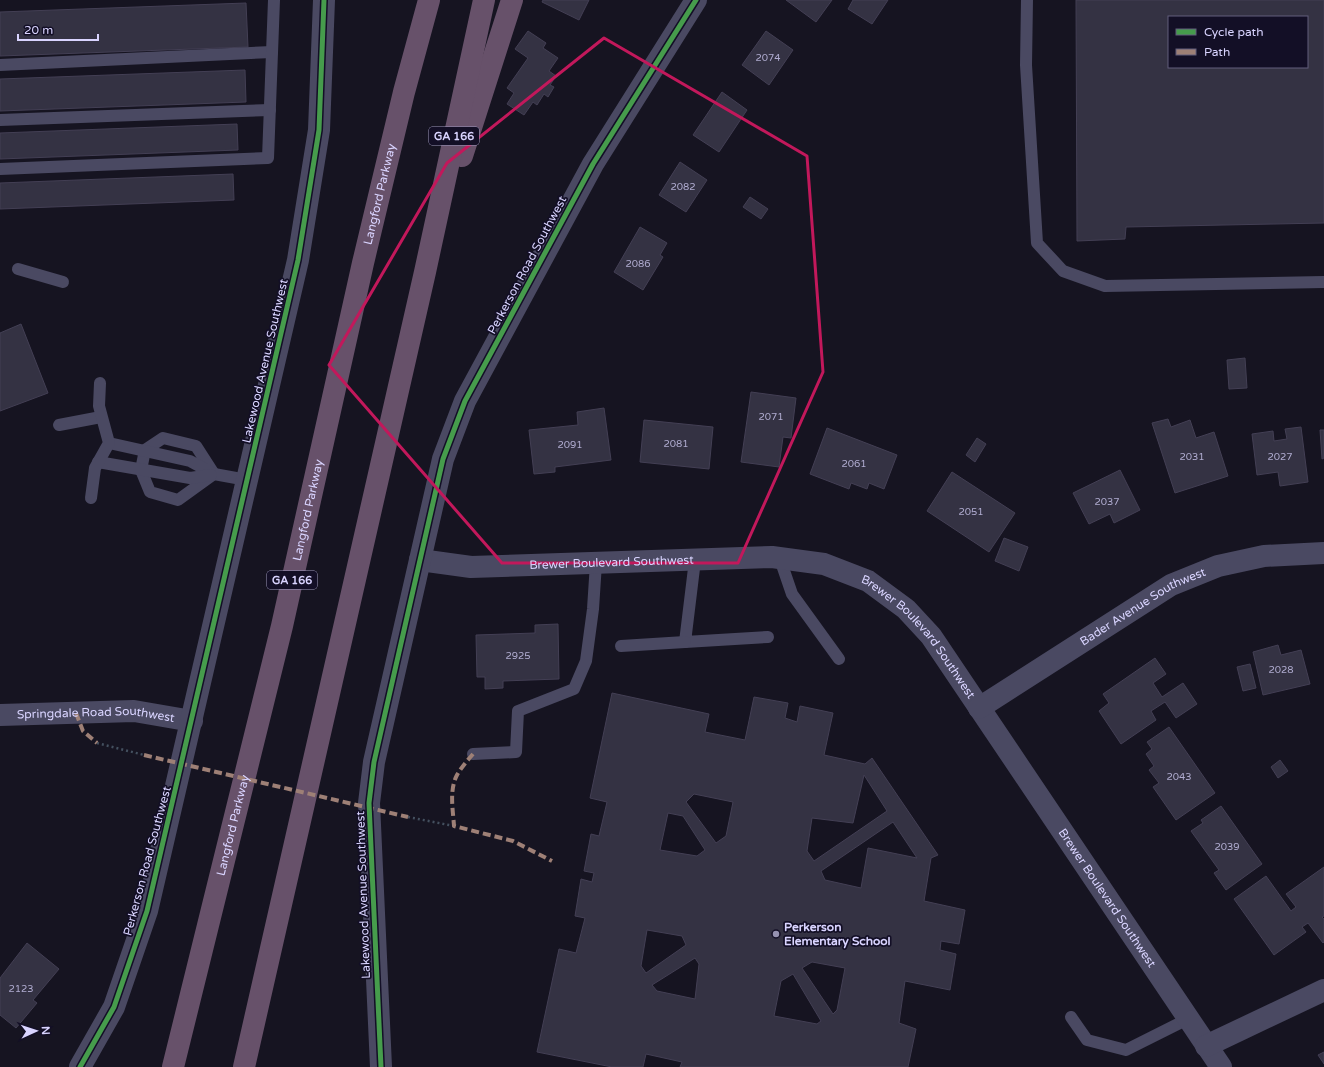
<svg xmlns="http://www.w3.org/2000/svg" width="1324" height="1067" font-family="'Varela Round',sans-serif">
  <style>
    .building { fill: #343243; stroke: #433f54; fill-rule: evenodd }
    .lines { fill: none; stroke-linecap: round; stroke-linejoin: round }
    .path { stroke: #44505f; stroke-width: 2.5; stroke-dasharray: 2 3; stroke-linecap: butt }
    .service { stroke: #4a4962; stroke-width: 12 }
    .minor { stroke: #4a4962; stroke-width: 22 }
    .tertiary { stroke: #4a4962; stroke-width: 22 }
    .motorway { stroke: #67516a; stroke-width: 22 }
    .quiet { stroke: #9e8076; stroke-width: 4; stroke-dasharray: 8 4; stroke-linecap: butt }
    .cycleway-casing { stroke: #130f26; stroke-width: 8 }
    .cycleway { stroke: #469c4c; stroke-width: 5 }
    .marked { fill: none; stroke: #c2185b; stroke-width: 3; stroke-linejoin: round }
    .poi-dot { fill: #9591b1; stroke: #130f26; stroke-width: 1.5 }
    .labels { text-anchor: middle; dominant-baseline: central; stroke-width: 3.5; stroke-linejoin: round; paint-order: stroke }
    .number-label { font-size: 10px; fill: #b0acd0 }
    .shield { fill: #130f26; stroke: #9e99be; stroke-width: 1 }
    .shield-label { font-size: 11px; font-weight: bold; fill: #d9d4ff }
    .street-label { font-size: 12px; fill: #d9d4ff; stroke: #130f26 }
    .poi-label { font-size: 12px; font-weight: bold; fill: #d9d4ff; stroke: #130f26; text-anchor: start }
  </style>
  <rect width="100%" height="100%" fill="#161421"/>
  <!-- building -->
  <g class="building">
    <polygon points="543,0 589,0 579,20 542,2"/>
    <polygon points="786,0 832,0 816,22"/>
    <polygon points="853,0 888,0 872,24 848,9"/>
    <path d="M 1076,0 L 1324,0 L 1324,223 L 1126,227 L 1125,239 L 1077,241 ZM 1169,17 L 1307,17 L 1307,67 L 1169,67 Z"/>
    <polygon points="246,3 248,47 0,56 0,12"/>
    <polygon points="528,31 546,43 543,48 558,58 549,71 556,76 550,85 554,87 548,97 544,94 537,105 533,102 524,115 507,104 514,93 507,88 528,58 515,49"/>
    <polygon points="766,31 793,50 769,85 742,65"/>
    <polygon points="245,70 246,102 0,111 0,79"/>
    <polygon points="722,92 747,110 719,152 693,135"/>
    <polygon points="237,124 238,150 0,159 0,133"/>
    <polygon points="680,162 707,180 686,212 659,195"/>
    <polygon points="233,174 234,200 0,209 0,183"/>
    <polygon points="750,197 768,209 761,219 743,207"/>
    <polygon points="640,227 667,243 660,255 663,257 643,290 614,272"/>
    <polygon points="21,324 48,393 0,411 0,333"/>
    <polygon points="1245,358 1247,388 1229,389 1227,360"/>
    <polygon points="751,392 796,398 791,438 783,437 779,467 741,462"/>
    <polygon points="604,408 611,460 555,467 555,472 534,474 529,430 578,425 577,412"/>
    <polygon points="1168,419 1171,427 1190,420 1196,438 1214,432 1228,476 1175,493 1152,423"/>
    <polygon points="644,420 713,427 709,469 640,462"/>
    <polygon points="1301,427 1308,482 1280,486 1278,472 1257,475 1252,434 1273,431 1274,441 1287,439 1285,429"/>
    <polygon points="827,428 897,455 884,489 869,483 867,489 851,483 849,489 810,474"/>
    <polygon points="1320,430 1324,430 1324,458 1322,459"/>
    <polygon points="977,438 986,444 975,462 966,455"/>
    <polygon points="1120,470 1140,510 1114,523 1110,514 1089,524 1073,493"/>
    <polygon points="952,472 1015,513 989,552 927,511"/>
    <polygon points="1004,538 1028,547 1019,571 995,561"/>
    <polygon points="558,624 559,679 503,681 503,688 485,689 485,677 477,677 476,635 535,633 535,625"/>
    <polygon points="1278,645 1281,655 1301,650 1310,684 1263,695 1253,652"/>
    <polygon points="1155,658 1166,674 1153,683 1162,697 1183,683 1197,704 1176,718 1165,702 1151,711 1156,720 1121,744 1099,711 1109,703 1103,694"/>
    <polygon points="1250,664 1256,688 1243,691 1237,667"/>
    <path d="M 612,693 L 709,714 L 705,732 L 745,740 L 754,697 L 788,703 L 785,718 L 797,722 L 800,706 L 833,713 L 824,755 L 865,764 L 872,758 L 938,855 L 931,858 L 924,901 L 965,910 L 959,944 L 941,941 L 940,950 L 956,954 L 950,990 L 905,981 L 899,1023 L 916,1029 L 908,1067 L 680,1067 L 682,1062 L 646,1054 L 643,1067 L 612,1067 L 537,1052 L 559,949 L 576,953 L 585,918 L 575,916 L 581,879 L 592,882 L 594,873 L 584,871 L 591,834 L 599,836 L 607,802 L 590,798 ZM 864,775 L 887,811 L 814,861 L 807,851 L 812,818 L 853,823 ZM 694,794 L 733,802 L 726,836 L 716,843 L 686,802 ZM 668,813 L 683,816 L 705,850 L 697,856 L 660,850 ZM 893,822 L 917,858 L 868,848 L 861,888 L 825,880 L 821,871 ZM 647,930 L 682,936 L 686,945 L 646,973 L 641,966 ZM 695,958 L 699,964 L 695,999 L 657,991 L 652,985 ZM 812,962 L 845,968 L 837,1010 L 833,1014 L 802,968 ZM 793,974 L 821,1021 L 817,1024 L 774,1016 L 781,981 Z"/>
    <polygon points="1169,727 1215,793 1176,820 1153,787 1159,783 1149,770 1154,766 1146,754 1152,749 1147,742"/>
    <polygon points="1280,760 1288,771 1278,778 1271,767"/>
    <polygon points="1221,806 1262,864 1226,890 1214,873 1219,870 1191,831 1203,823 1201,820"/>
    <polygon points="1324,867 1324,916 1322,917 1324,919 1324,942 1323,943 1308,923 1302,927 1306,932 1274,955 1234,899 1266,876 1291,911 1296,907 1286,894"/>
    <polygon points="27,943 59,969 33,1000 37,1003 16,1028 0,1015 0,978"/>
    <polygon points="1324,1052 1324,1064 1318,1055"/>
  </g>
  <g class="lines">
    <!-- path -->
    <g class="path">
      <polyline points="97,743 144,755"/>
      <polyline points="408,817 454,826"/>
    </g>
    <!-- service -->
    <g class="service">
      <polyline points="1027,0 1026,65 1037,243 1063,271 1105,286 1324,282"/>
      <polyline points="0,65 272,52"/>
      <polyline points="0,120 270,110"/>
      <polyline points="0,169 268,158 274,0"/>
      <polyline points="18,269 63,282"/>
      <polyline points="59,425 101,417"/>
      <polygon points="163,438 196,446 214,474 178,500 150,492 141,470 145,450"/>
      <polyline points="109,443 190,461 214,474 247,480"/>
      <polyline points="98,462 190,478 211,475"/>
      <polyline points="91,498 95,468 109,443 99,406 100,383"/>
      <polyline points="780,559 792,594 839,659"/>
      <polyline points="695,560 685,642 768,637"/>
      <polyline points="621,646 685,642"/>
      <polyline points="473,754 516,752 518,711 574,689 586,661 593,609 596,563"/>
      <polyline points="1071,1017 1087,1040 1126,1050 1188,1019"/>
    </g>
    <!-- minor -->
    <g class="minor">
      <path id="s1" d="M 420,560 L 471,567 L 772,557 L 824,564 L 868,581 L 906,609 L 931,636 L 1221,1067"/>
      <path id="s2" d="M 979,708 L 1171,585 L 1218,566 L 1264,556 L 1324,553"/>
      <path id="s3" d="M 0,715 L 134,711 L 192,721"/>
      <polyline points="1206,1046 1324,990"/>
    </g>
    <!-- tertiary -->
    <g class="tertiary">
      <polyline points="80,1067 114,1007 147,911 298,260 319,130 324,0"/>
      <polyline points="381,1067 369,803 374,762 443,459 465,401 593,164 696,0"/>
    </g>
    <!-- motorway -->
    <g class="motorway">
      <polyline points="462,156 512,0"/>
      <path id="s4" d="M 173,1067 L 282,626 L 363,263 L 404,92 L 429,0"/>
      <polyline points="244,1067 425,272 484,0"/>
    </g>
    <!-- quiet -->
    <g class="quiet">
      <polyline points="76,713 83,731 97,743"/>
      <path d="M 473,754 C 467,761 461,768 457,775 C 449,790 453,810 454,826 L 513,841 L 552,861"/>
      <polyline points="144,755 408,817"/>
    </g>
    <!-- cycleway casing -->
    <g class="cycleway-casing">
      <g id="cycleway">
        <polyline points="80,1067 114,1007 147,911 298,260 319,130 324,0"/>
        <polyline points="381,1067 369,803 374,762 443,459 465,401 593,164 696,0"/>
      </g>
    </g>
    <!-- cycleway -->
    <use href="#cycleway" class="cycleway"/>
  </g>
  <!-- marked area -->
  <path class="marked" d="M 604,38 L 807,156 L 823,372 L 738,563 L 502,563 L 329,365 L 447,163 Z"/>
  <!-- markers -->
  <circle class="poi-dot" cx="776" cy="934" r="4"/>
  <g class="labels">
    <!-- number labels -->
    <g class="number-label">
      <text x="768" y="58">2074</text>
      <text x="683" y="187">2082</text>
      <text x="638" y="264">2086</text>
      <text x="771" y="417">2071</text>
      <text x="676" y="444">2081</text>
      <text x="570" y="445">2091</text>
      <text x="1192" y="457">2031</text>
      <text x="1280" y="457">2027</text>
      <text x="854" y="464">2061</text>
      <text x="1107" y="502">2037</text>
      <text x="971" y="512">2051</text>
      <text x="518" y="656">2925</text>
      <text x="1281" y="670">2028</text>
      <text x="1179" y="777">2043</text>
      <text x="1227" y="847">2039</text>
      <text x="21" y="989">2123</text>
    </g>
    <!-- shield labels -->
    <g class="shield">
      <rect x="429" y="127" width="50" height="18" rx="3"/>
      <rect x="267" y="571" width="50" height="18" rx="3"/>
    </g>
    <g class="shield-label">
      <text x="454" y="136">GA 166</text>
      <text x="292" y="580">GA 166</text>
    </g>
    <!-- street labels -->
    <g class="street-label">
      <text stroke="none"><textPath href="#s4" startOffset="897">Langford Parkway</textPath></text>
      <text transform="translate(527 265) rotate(-62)">Perkerson Road Southwest</text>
      <text transform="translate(265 361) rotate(-77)">Lakewood Avenue Southwest</text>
      <text stroke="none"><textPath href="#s4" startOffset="573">Langford Parkway</textPath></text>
      <text stroke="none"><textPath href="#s1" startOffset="192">Brewer Boulevard Southwest</textPath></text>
      <text stroke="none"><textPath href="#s2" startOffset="193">Bader Avenue Southwest</textPath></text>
      <text stroke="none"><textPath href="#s1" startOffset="528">Brewer Boulevard Southwest</textPath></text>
      <text stroke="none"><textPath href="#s3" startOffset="96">Springdale Road Southwest</textPath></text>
      <text stroke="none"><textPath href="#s4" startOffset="249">Langford Parkway</textPath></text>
      <text transform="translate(147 861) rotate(-75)">Perkerson Road Southwest</text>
      <text transform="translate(363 895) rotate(-92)">Lakewood Avenue Southwest</text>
      <text stroke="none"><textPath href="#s1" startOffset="852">Brewer Boulevard Southwest</textPath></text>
    </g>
    <!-- poi labels -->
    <g class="poi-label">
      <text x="784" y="927">Perkerson<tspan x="784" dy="14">Elementary School</tspan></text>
    </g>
  </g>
  <!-- legend -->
  <rect x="1168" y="16" width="140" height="52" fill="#130f26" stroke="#625e7d"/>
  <rect x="1176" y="29" width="20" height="6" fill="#469c4c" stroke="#625e7d"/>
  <text x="1204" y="36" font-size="12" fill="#d9d4ff">Cycle path</text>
  <rect x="1176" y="49" width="20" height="6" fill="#9e8076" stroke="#625e7d"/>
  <text x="1204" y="56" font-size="12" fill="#d9d4ff">Path</text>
  <!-- north arrow -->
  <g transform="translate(36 1031) rotate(87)" stroke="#130f26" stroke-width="3" paint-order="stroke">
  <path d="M0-3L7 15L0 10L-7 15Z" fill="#d9d4ff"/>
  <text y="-6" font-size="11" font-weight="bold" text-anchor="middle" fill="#d9d4ff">N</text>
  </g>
  <!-- scale -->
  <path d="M18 34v6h80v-6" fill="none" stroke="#d9d4ff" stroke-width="2"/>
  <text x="24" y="34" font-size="12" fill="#d9d4ff" stroke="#130f26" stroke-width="3" paint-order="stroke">20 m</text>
</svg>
